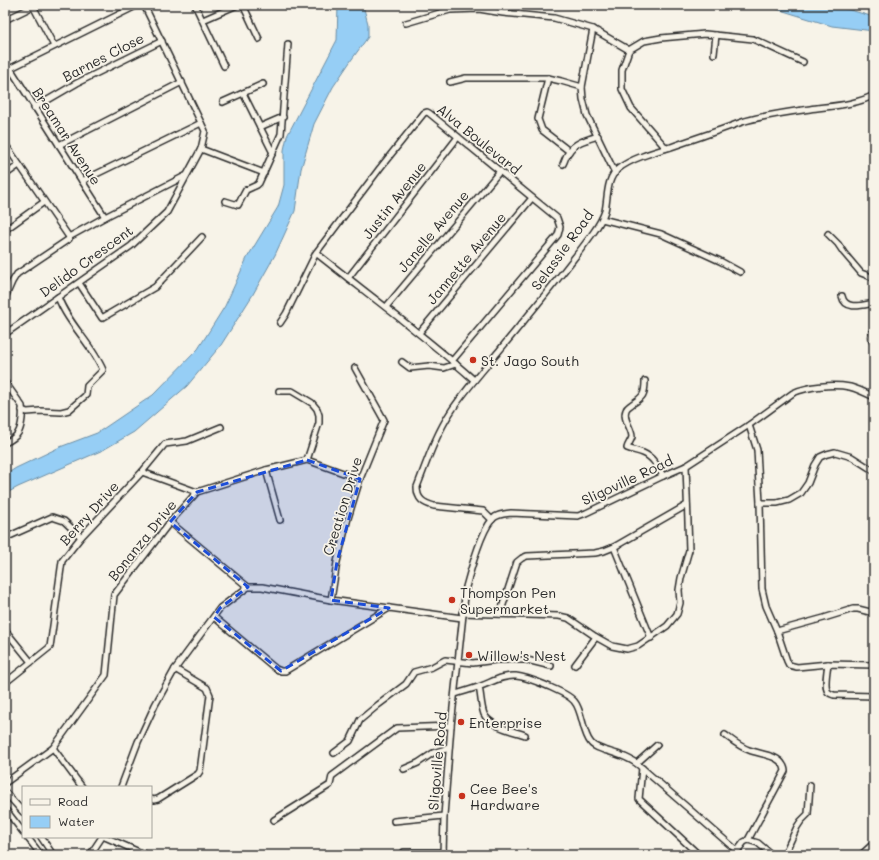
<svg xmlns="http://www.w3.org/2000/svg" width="879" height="860" font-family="Mali,sans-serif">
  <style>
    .water { fill: #96cef5; stroke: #6b8da4 }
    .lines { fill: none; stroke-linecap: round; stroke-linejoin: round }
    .minor-casing { stroke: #2b2b2b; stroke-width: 8 }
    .minor { stroke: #f7f3e8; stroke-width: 5 }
    .marked { fill: #1d4ed8; fill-opacity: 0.2; stroke: #1d4ed8; stroke-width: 3; stroke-dasharray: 8 5; stroke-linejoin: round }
    .poi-dot { fill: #c8321e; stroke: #f7f3e8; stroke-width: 1.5 }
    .labels { text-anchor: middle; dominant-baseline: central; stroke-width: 3.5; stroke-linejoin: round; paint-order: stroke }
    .street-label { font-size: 14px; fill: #2b2b2b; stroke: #f7f3e8 }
    .poi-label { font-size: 14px; fill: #2b2b2b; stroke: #f7f3e8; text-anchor: start }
  </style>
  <rect width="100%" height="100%" fill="#f7f3e8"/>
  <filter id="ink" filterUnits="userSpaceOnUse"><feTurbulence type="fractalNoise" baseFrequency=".025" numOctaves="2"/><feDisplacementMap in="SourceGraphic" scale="8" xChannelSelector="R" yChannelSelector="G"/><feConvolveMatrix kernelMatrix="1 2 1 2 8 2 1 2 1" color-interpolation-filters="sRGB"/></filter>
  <g filter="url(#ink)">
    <!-- water -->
    <g class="water">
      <polygon points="338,5 363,5 368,24 368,37 352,59 333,87 314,124 301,169 295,211 275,255 252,296 221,345 187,386 134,432 103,450 18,487 5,494 5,475 16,468 60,447 97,433 153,395 198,349 225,306 247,258 278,207 284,185 284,150 287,136 337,40"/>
      <polygon points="764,5 833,5 874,17 874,31 832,26"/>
    </g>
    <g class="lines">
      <!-- minor casing -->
      <g class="minor-casing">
        <g id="minor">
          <polyline points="195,5 224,66"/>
          <polyline points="243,5 259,39"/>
          <polyline points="33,6 54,46"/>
          <polyline points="5,20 36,5"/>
          <polyline points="203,20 237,5"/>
          <polyline points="406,23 450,10 479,9 503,13 554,18 593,29 629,50"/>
          <polyline points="593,29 582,87 583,99 587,115 615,173"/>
          <polyline points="714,54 716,35"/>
          <polyline points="10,68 105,217"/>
          <polyline points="5,71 138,5"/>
          <polyline points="548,78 538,119 542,130 569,151"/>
          <polyline points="450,82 466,78 548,78 561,81 582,87"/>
          <polyline points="243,93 273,153"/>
          <polyline points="223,102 263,84"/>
          <polyline points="34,108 77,83 162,41"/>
          <polyline points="260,127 283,117"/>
          <polyline points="5,144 69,237"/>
          <polyline points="59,145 182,82"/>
          <polyline points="666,148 631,108 622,89 622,70 629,50 644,41 661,38 705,34 753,39 803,62"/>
          <polyline points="201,149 264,173"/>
          <path d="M 563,164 C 565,160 566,155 569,152 C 575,142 588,139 598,136"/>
          <polyline points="5,175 19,165"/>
          <polyline points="82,181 201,123"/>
          <polyline points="225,201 238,205 246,190 257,185 259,183 281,134 288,44"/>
          <polyline points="602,219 661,234 720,261 740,272"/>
          <polyline points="5,230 44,202"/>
          <polyline points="828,234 838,244 844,253 861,273 874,278"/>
          <path d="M 316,253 C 369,295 424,335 474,380"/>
          <polyline points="348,278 458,137"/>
          <polyline points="79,283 102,318 155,287 202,237"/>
          <path d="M 842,296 C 845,311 863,305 874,303"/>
          <polyline points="5,298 12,282 17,274 69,239 69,237 105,217 185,176"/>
          <polyline points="386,307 500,171"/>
          <polyline points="280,323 286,314 316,253 380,168 424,113 427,112 429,113 557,218 560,227 558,235 452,361"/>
          <path d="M 874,329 C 870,335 869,338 874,343"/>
          <polyline points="419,333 532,198"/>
          <polyline points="5,334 131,246 167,212 201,149 205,131 144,5"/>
          <polyline points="402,362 410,368 429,366 444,368 456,364"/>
          <path d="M 645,381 C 645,395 643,397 632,404 C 630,406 627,407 626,410 C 622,419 632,428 632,437 C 631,441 628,444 627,448 C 632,450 638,451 643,453 C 653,457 658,467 663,476"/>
          <path d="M 5,382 L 22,406 C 23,412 22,427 18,433 C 16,437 9,441 5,443"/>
          <polyline points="279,391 292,391 312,403 317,409 319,415 319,423 307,460"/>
          <path d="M 22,410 L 27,412 L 40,411 L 61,412 L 69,410 L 86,395 L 87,386 L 103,370 C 92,344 68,324 58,297"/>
          <polyline points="749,425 757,450 760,503 762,589 766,606 777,631 787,661 789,665 797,667 828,664 874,665"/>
          <polyline points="266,470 280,520"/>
          <polyline points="142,472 197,492"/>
          <polyline points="760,503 777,503 789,500 801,493 808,483 815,465 820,457 827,454 835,452 852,457 874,471"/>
          <path d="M 492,520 L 483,511 L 434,506 C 423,503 417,499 417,487 C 427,461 436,434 452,410 C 466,389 483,370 499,351 C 531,312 564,273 593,233 C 598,226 602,220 605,211 C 608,198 606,179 618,169 C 632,158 654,152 671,147 C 696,138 721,130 745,121 C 767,115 788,112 810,109 C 831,106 856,105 874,95"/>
          <polyline points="170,522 248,587"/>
          <polyline points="5,538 52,517 64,521 81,537"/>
          <polyline points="614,547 651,638"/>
          <polyline points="331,600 337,562 348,518 360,479 384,420 355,368"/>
          <polyline points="462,613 559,616 568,618 596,637 612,646 627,649 638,646 667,626 677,614 680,603 679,590 681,578 689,550 686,466"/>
          <polyline points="500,614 517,562 522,558 527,556 595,553 604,551 614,547 687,505"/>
          <polyline points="214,617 276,669 281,671 285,671 389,608"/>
          <polyline points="5,630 31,662"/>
          <polyline points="777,631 824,618 853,609 858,609 874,613"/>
          <path d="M 828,664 C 827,671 824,687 828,692 C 830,694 831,694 834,695 L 874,696"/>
          <polyline points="575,665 596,637"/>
          <polyline points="5,683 50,647 62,561 81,537 142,472 165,444 187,441 221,427"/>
          <path d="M 479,687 C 481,695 481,706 484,714 C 490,727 514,731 525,735"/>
          <path d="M 455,694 C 463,692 472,689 481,686 C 492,682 503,675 516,676 C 527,677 540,683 550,687 C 558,691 568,694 574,701 C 583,711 582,733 591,743 C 594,747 599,748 604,750 C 617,754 632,758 642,768 L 735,849 L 738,850 L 744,842 L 748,840 L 785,771 C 785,770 784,766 783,765 C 778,755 759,754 749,750 C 740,747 733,741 725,735"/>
          <polyline points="53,748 82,787"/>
          <polyline points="334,753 350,741 360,720 378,705 406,684 414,672 432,667 445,660 473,663 496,660 527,660 551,666"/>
          <polyline points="637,763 657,745"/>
          <polyline points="642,768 639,799 699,855"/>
          <polyline points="404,769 418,763 433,753 449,748"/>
          <polyline points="5,783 53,748 106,675 114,595 170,522 197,492 266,470 307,460 360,479"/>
          <polyline points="121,787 138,742 155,705 175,669 220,608 248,587 262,587 331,600 462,618"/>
          <polyline points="5,792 23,812"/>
          <polyline points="151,799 154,800 158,799 198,774 200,771 210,695 207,688 175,669"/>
          <polyline points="5,809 23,832"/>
          <polyline points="274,820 330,785 332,776 397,728 451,726"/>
          <polyline points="394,821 444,816"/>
          <polyline points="27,837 41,855"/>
          <polyline points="41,837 53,855"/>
          <polyline points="105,837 146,855"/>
          <polyline points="748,840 758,843 772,855"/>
          <polyline points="404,852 443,852"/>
          <polyline points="90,855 102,837"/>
          <path d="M 443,855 L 444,816 L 451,726 L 466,587 C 470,572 483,525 495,517 C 500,514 505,514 511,513 L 578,516 L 586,513 L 663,476 L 686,466 L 749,425 L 793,393 C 808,386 833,384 850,387 C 858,389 866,393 874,397"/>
          <polyline points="784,855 797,827 801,821 808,814 810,785"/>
          <polyline points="861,855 874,843"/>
        </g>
      </g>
      <!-- minor -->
      <use href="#minor" class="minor"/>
    </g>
  </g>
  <!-- marked area -->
  <path class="marked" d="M 307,460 L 360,479 L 337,562 L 331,600 L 389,608 L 281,671 L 214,617 L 220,608 L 248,587 L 170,522 L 197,492 Z"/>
  <!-- markers -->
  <g class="poi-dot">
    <circle cx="473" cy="360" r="4"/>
    <circle cx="452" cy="600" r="4"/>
    <circle cx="469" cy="655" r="4"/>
    <circle cx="461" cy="722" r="4"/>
    <circle cx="462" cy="796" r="4"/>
  </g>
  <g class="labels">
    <!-- street labels -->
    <g class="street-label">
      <text transform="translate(103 57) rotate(-27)">Barnes Close</text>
      <text transform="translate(67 136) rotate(57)">Breamar Avenue</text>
      <text transform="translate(479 139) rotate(39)">Alva Boulevard</text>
      <text transform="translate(394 200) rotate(-52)">Justin Avenue</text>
      <text transform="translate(433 231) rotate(-50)">Janelle Avenue</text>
      <text transform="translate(562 250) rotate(-54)">Selassie Road</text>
      <text transform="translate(466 258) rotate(-50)">Jannette Avenue</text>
      <text transform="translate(86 261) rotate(-36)">Delido Crescent</text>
      <text transform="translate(627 480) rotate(-25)">Sligoville Road</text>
      <text transform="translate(342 506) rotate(-73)">Creation Drive</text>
      <text transform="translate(89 513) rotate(-48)">Berry Drive</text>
      <text transform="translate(142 540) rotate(-51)">Bonanza Drive</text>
      <text transform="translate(437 761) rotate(-85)">Sligoville Road</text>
    </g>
    <!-- poi labels -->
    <g class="poi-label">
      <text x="481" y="360">St. Jago South</text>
      <text x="460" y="592">Thompson Pen<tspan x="460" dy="16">Supermarket</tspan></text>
      <text x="477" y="655">Willow's Nest</text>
      <text x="469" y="722">Enterprise</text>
      <text x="470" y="788">Cee Bee's<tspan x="470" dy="16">Hardware</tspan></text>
    </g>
  </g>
  <!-- margin -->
  <rect width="879" height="860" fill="none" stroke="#f7f3e8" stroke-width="20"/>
  <rect x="10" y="10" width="859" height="840" fill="none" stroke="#2b2b2b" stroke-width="1.5" filter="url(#ink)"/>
  <!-- legend -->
  <rect x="22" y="786" width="130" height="52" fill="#f7f3e8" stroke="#a5a39c"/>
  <rect x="30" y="799" width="20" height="6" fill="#f7f3e8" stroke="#a5a39c"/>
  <text x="58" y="806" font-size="12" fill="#2b2b2b">Road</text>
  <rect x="30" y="816" width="20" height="12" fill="#96cef5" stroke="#a5a39c"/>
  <text x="58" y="826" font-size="12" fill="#2b2b2b">Water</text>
</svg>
